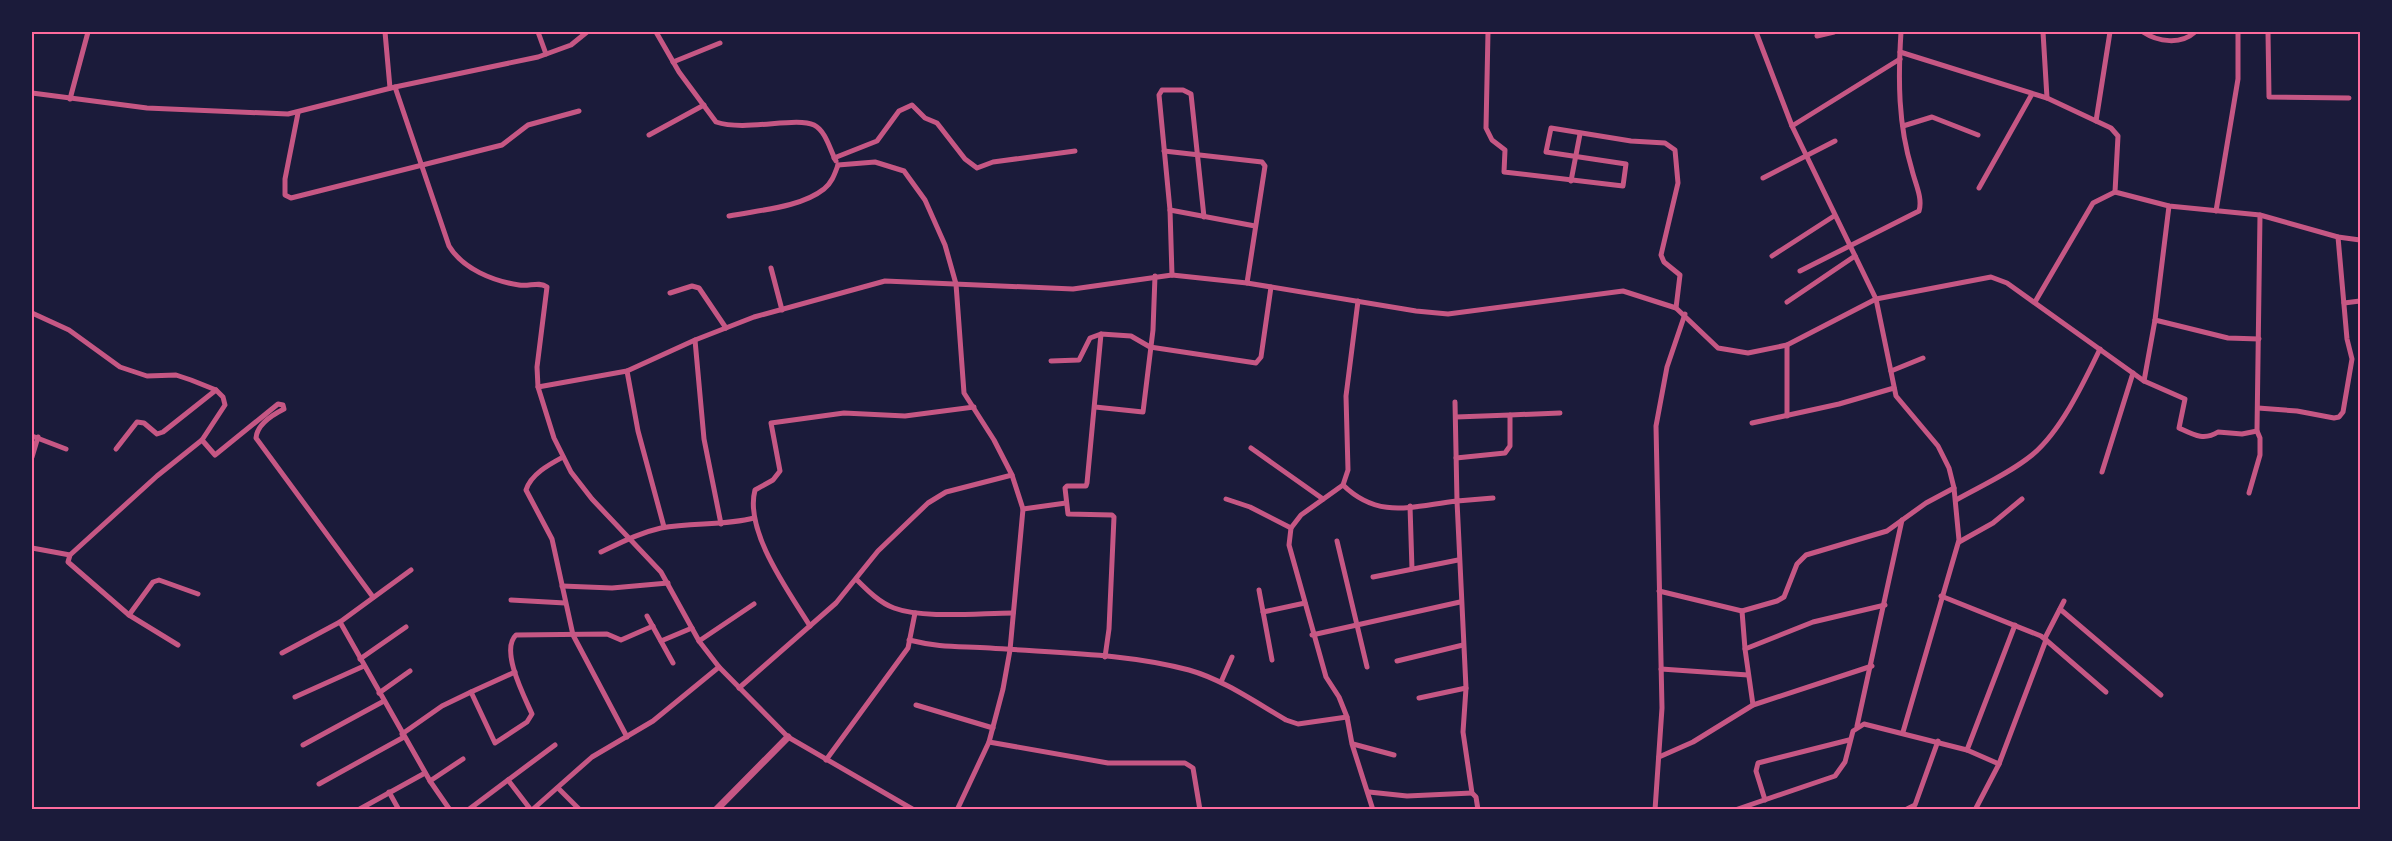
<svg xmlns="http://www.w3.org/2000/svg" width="2392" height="841" font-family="'Crimson Pro',serif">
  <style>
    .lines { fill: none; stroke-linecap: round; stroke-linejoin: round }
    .minor { stroke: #c65784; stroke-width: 5 }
    .tertiary { stroke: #c65784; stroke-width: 7 }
    .neatline { fill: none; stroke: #ff6b9d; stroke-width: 2 }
  </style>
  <rect width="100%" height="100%" fill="#1b1b3a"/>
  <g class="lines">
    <!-- minor -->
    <g class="minor">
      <polyline points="385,32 390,88"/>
      <polyline points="538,32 546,54"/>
      <path d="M 656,32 L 679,72 L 716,122 C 746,132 796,116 814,125 C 826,131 830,150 836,161"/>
      <polyline points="1488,32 1486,128 1492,140 1505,150 1504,172 1623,186 1626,164 1546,152 1551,128 1631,141 1665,143 1675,150 1678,183 1661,255 1664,262 1680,275 1676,308"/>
      <polyline points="1756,32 1792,126 1876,299 1896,396 1938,446 1949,468 1954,488 1959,540 1903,732"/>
      <polyline points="2043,32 2047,98 2111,128 2118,136 2115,192 2169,206 2260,215 2338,237 2360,240"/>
      <path d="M 2143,32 C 2158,42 2181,45 2195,32"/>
      <polyline points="2268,32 2269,97 2349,98"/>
      <polyline points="1817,36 1834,32"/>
      <polyline points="1900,52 2047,98"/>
      <polyline points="673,62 720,43"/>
      <path d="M 395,87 L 449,246 C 463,269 493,281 519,285 C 529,287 539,281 547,287 L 537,367 L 538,387 L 554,438 L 571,472 L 592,499 L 661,572 L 699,641 L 719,667 L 788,737 L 914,810"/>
      <polyline points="32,93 147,108 288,114 395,87 538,57 571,45 587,32"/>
      <polyline points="70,99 88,32"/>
      <polyline points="298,113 285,179 285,195 291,198 502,145 528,125 579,111"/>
      <polyline points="2096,121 2110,32"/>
      <polyline points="1792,126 1900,59"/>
      <polyline points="1903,126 1932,117 1978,135"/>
      <polyline points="649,135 704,105"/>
      <polyline points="1164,151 1262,162 1265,166 1247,283"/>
      <polyline points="834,158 877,141 899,111 912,105 925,118 937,123 965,159 977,168 993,162 1075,151"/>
      <polyline points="838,165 875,162 904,171 925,200 945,245 956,284 964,393 994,440 1012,475 1023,509 1010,650 1003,689 989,742 957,810"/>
      <polyline points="1763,178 1835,141"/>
      <polyline points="1571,181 1580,134"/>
      <polyline points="1979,188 2032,94"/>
      <polyline points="1170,210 1255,226"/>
      <polyline points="2216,211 2238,79 2238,32"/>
      <path d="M 729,216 C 758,210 800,208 824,189 C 832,183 835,173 838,165"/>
      <polyline points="1772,256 1834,216"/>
      <polyline points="771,268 782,310"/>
      <path d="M 1800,271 L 1919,211 C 1923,198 1915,183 1912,170 C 1898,124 1898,79 1901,32"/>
      <polyline points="1172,275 1170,210 1159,95 1162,90 1183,90 1191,94 1204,217"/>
      <polyline points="670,293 692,286 699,288 726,328"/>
      <polyline points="1358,301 1346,396 1348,470 1343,485 1301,515 1291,528 1289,545 1326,677 1339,697 1347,717 1352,744 1373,810"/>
      <polyline points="1787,302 1855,256"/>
      <polyline points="2035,302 2093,203 2115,192"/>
      <polyline points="2344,303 2360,301"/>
      <polyline points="32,313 69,330 120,367 147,376 176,375 191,380 216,390 223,397 225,405 202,440 157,476 70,555 68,562 129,615 178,645"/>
      <polyline points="2155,320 2228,338 2259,339"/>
      <polyline points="695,340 704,439 721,524"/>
      <polyline points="1051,361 1079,360 1090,338 1101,334"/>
      <polyline points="627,371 638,431 664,527"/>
      <polyline points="1891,371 1923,358"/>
      <polyline points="2144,381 2155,320 2169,206"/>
      <path d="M 538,387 L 627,371 L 695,340 L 754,317 L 885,281 L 1073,289 L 1172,275 L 1247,283 L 1416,311 L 1448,314 L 1623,291 L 1676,308 L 1718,348 L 1748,353 L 1787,345 L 1876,299 L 1991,277 L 2007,283 L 2144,381 L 2185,399 L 2179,428 C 2194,435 2204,441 2218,432 L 2242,434 L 2257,431"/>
      <polyline points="1455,402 1457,501 1493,498"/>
      <polyline points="1095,407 1143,412 1153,330 1155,276"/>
      <polyline points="2258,408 2297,411 2334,418 2339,417 2343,412 2352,359 2347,339 2338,237"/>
      <polyline points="1510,415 1560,413"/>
      <polyline points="1787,416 1787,345"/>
      <polyline points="1456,417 1510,415 1510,446 1505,453 1456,458"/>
      <polyline points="1752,423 1839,404 1894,388"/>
      <polyline points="32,436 66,449"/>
      <path d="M 202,440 L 215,455 L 278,404 L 283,405 L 284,409 C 272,415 257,424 256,438 L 373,597"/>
      <polyline points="1251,448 1323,499"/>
      <polyline points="116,449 137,422 144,423 157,434 163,432 216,390"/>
      <polyline points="32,457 38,437"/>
      <path d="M 563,457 C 550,464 531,474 526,490 L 552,539 L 573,635 L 627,737"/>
      <polyline points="2102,472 2133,373"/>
      <path d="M 1343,485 C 1379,520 1412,506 1457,501 L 1466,688 L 1463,732 L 1472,793 L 1476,797 L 1478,810"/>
      <polyline points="2249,493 2260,455 2260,438 2257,431 2260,215"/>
      <polyline points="1226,499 1250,507 1291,528"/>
      <path d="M 1956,500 C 1981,486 2010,473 2032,455 C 2061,431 2084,382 2100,349"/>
      <polyline points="1410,506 1412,569"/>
      <polyline points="1023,509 1066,503"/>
      <polyline points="1337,541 1367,667"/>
      <polyline points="1959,542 1993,523 2022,499"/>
      <polyline points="32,548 70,555"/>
      <path d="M 601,552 C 622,542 639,533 661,528 C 692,522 724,526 754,518"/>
      <polyline points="1373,577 1458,560"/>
      <path d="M 857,580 C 868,591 880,603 894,608 C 923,619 980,613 1013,613"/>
      <polyline points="562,586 612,588 668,583"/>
      <polyline points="1259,590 1272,660"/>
      <polyline points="1659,591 1742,611 1777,601 1784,597 1797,564 1806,555 1887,531 1926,503 1954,488"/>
      <polyline points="1941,596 2041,636 2046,640 1999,764 1975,810"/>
      <polyline points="511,600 565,603"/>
      <polyline points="2060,609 2161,695"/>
      <polyline points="1742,611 1745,649"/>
      <polyline points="1263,612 1305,603"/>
      <polyline points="129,615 153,582 159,580 198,594"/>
      <polyline points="647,616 673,663"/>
      <polyline points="340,622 430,781 450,810"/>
      <path d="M 810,626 C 789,592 744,531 755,490 L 773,480 L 780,471 L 771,423 L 844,413 L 905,416 L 974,407"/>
      <polyline points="1312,635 1460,602"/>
      <polyline points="2045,638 2064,601"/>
      <path d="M 909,640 C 941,648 959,646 990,648 C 1056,653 1126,653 1189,670 C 1224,680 1255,702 1286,720 L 1298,724 L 1347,717"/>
      <polyline points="2046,640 2106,692"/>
      <polyline points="661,641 692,628"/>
      <polyline points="699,641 754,604"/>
      <polyline points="282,653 340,622 411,570"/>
      <polyline points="1105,657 1109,629 1114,517 1112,515 1068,514 1065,488 1067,486 1086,486 1087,483 1101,334 1131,336 1150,347 1256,363 1261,357 1271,287"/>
      <polyline points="360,659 406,627"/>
      <polyline points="1397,661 1463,645"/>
      <polyline points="1661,669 1748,675"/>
      <polyline points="1221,682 1232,657"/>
      <polyline points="739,688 836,603 878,551 928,503 946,492 1012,475"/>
      <polyline points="471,692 515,672"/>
      <polyline points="379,693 410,671"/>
      <polyline points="295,697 364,666"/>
      <polyline points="1419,698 1466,688"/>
      <polyline points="916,705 993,728"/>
      <polyline points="1753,705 1745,649 1813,622 1885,605"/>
      <polyline points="1857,726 1902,520"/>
      <path d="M 402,734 L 442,706 L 471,692 L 495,743 L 527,722 L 532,714 C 524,696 500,650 516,635 L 607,634 L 621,640 L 653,626"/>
      <polyline points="989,742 1108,763 1185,763 1193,768 1200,810"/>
      <polyline points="1353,744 1394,755"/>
      <polyline points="303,745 384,701"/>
      <polyline points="1967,750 1999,764"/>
      <polyline points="1659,757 1693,742 1753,705 1872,666"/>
      <polyline points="826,760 908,648 915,613"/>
      <polyline points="430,781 463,759"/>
      <polyline points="319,784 404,737"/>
      <polyline points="558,788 580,810"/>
      <polyline points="389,792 399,810"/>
      <polyline points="1369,792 1407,796 1472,793"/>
      <polyline points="1765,800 1756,771 1758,763 1849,740"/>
      <polyline points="358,810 425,773"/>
      <polyline points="468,810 508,780"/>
      <polyline points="531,810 508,780 555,745"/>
      <polyline points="532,810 592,757 653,721 719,667"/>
      <polyline points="1655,810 1662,708 1656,426 1667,367 1685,314"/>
      <polyline points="1735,810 1835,776 1845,762 1853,731 1864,724 1967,750 2015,625"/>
      <polyline points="1905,810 1915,805 1938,741"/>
    </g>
    <!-- tertiary -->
    <polyline class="tertiary" points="716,810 788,737"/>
  </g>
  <!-- border -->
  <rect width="2392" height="841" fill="none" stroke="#1b1b3a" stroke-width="66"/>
  <rect x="33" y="33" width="2326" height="775" class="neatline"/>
</svg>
